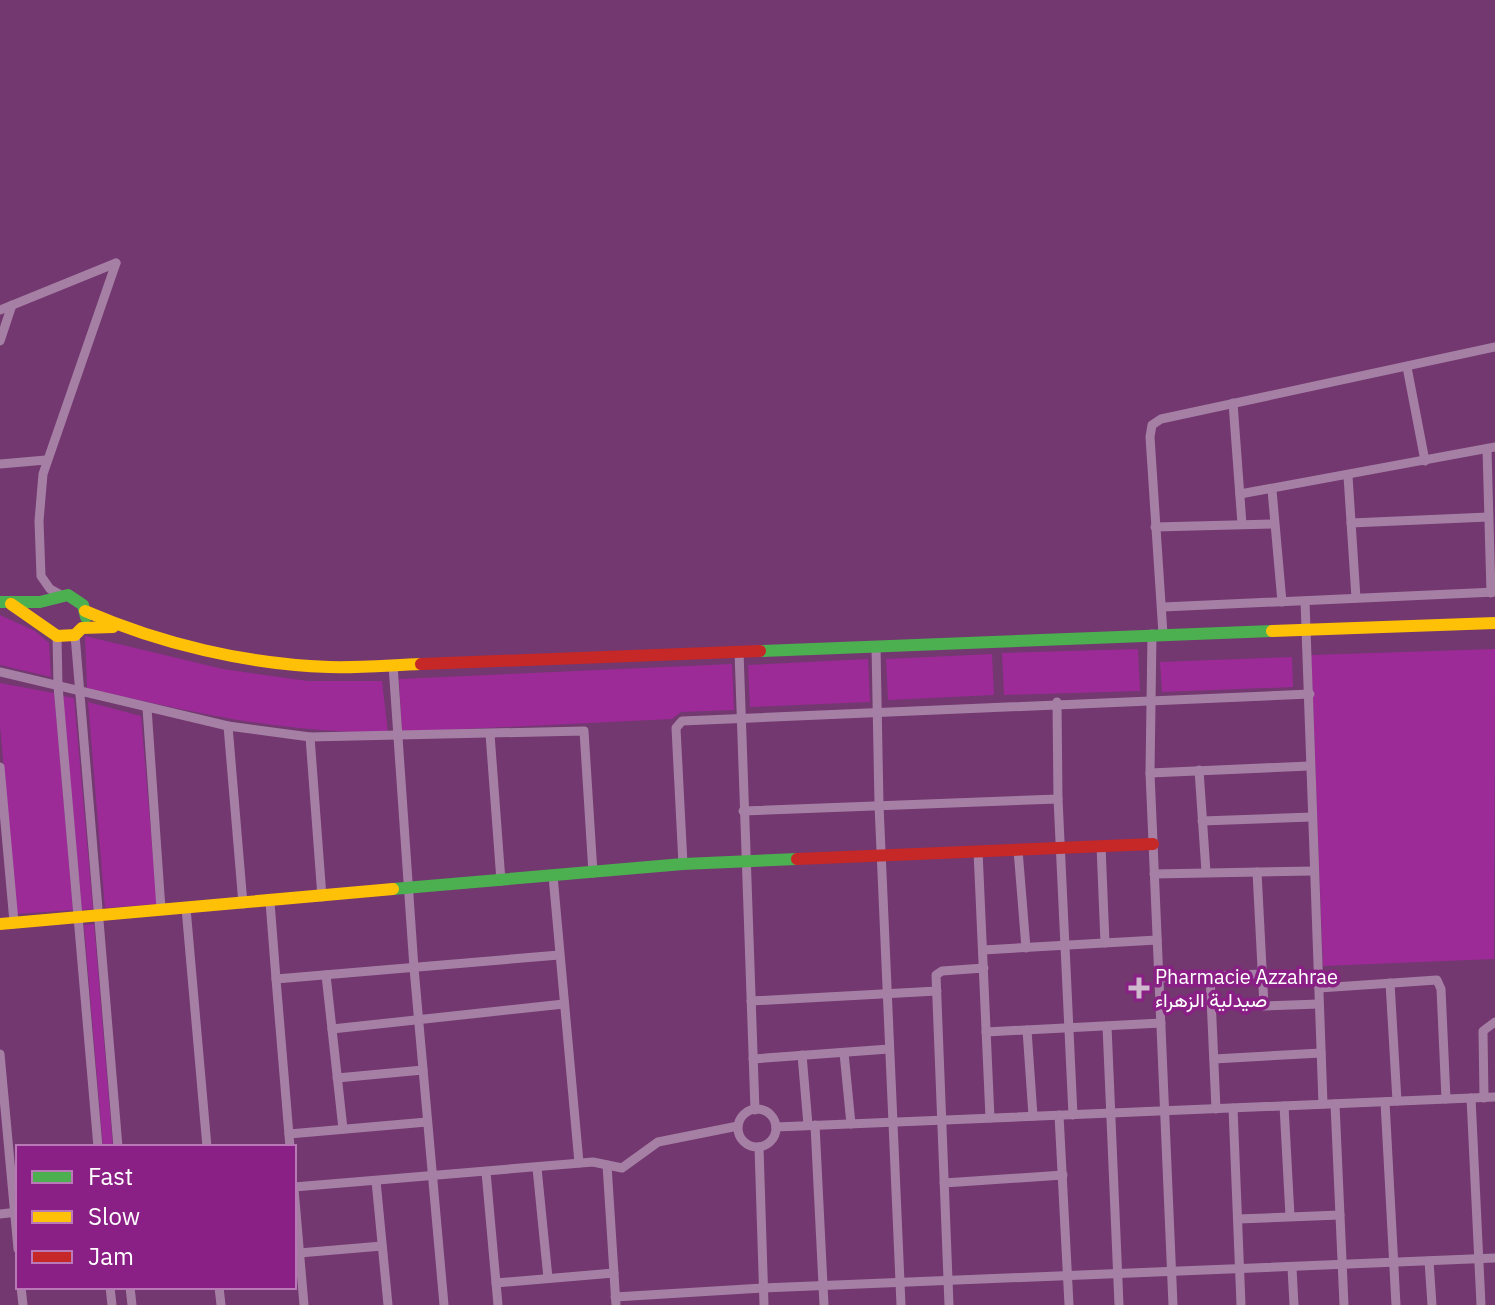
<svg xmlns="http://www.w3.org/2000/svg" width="1495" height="1305" font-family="'IBM Plex Sans',Vazirmatn,sans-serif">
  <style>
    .green { fill: #9c2b98 }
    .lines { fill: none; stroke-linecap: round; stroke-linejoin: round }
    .street { stroke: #a67fa5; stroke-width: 9 }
    .fast { stroke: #4caf50; stroke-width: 12 }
    .slow { stroke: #ffc107; stroke-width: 12 }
    .jam { stroke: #c62828; stroke-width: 12 }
    .poi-dot { fill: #ceb9cd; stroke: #8a1f85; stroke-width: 3 }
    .labels { text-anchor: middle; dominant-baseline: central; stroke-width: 7; stroke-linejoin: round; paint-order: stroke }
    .poi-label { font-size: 20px; fill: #fff; stroke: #8a1f85; text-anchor: start }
  </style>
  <rect width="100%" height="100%" fill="#72386f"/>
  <!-- green -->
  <g class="green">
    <polygon points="0,615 35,631 49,643 51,677 0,665"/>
    <path d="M 85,636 L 223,669 L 308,681 L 382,681 L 388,733 C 278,732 193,713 87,688 Z"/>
    <polygon points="1138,649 1140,691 1004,695 1002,653"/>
    <polygon points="1495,649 1494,959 1323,966 1311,655"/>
    <polygon points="992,654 994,695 888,700 886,659"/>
    <polygon points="1292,657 1293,687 1162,692 1160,662"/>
    <polygon points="868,659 870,702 750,707 748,665"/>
    <polygon points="732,664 734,710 681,712 672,719 402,732 399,679"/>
    <polygon points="0,683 54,693 73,910 17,914 0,726"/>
    <polygon points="62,696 74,698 93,909 82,910"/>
    <polygon points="88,702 141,716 157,904 105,908"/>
    <polygon points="94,924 113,1147 103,1147 84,925"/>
  </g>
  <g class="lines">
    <!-- street -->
    <g class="street">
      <polyline points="0,310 116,263"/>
      <polyline points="0,341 12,305"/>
      <polyline points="1407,367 1425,461"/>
      <polyline points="1233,403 1242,524"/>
      <polyline points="1487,449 1491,593"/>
      <polyline points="0,464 46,460"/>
      <polyline points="1348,476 1356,598"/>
      <polyline points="1272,490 1282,602"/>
      <polyline points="1240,494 1495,447"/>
      <polyline points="1351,523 1488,517"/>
      <polyline points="1155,527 1274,524"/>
      <polyline points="61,595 50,589 41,576 39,521 43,474 116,263"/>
      <polyline points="1305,601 1323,1104"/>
      <polyline points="1163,607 1495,592"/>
      <polyline points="1152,634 1150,773 1173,1305"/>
      <polyline points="1163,634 1150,437 1152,425 1161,419 1495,347"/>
      <polyline points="75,635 118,1147"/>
      <polyline points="57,636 58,686 98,1147"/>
      <polyline points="876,646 879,805 901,1305"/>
      <polyline points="739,651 755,1110"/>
      <polyline points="393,665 414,968 444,1305"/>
      <polyline points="0,672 228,726 310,737 584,731 593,873"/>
      <polyline points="1057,702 1058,799 1073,1115"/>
      <polyline points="147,708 161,909"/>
      <polyline points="228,726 243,904"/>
      <polyline points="490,734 501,881"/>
      <polyline points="310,737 322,897"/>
      <polyline points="0,767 14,922"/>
      <polyline points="1199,770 1206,872"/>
      <polyline points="1150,773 1309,766"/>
      <polyline points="743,811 1058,799"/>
      <polyline points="1202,821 1312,817"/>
      <polyline points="1101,846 1105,943"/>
      <polyline points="1018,850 1026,948"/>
      <polyline points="978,851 990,1118"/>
      <polyline points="683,864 676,728 682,721 1310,694"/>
      <polyline points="1257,872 1264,1006 1319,1004"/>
      <polyline points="1154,874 1314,871"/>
      <polyline points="553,876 579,1163"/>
      <polyline points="270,902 276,979"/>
      <polyline points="186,908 207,1147"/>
      <polyline points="983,950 1157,940"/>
      <polyline points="326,975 343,1129"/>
      <polyline points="1210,976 1216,1109"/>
      <polyline points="1159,978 1262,974"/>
      <polyline points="1390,983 1397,1101"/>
      <polyline points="1319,988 1437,980 1441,989 1446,1099"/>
      <polyline points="751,1001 937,991"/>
      <polyline points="1107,1026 1119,1305"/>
      <polyline points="332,1029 564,1004"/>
      <polyline points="1027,1030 1033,1116"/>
      <polyline points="986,1032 1161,1023"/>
      <polyline points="844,1053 851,1124"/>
      <polyline points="0,1054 18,1249"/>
      <polyline points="802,1055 808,1125"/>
      <polyline points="753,1059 889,1049"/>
      <polyline points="1214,1059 1321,1053"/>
      <polyline points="337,1078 423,1070"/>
      <polyline points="1471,1098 1481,1305"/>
      <polyline points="1484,1098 1483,1031 1495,1022"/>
      <polyline points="1385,1102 1396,1305"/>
      <polyline points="1335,1104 1344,1305"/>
      <polyline points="1284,1106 1290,1216"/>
      <polyline points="1233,1108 1241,1305"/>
      <circle cx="757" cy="1128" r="19"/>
      <polyline points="1059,1115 1069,1305"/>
      <polyline points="815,1125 824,1305"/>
      <polyline points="776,1127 1495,1097"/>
      <polyline points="289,1134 427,1122"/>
      <polyline points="290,1147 276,979 559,955"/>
      <polyline points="759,1147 764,1305"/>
      <polyline points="607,1165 616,1305"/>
      <polyline points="537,1168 548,1278"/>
      <polyline points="486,1172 498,1305"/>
      <polyline points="376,1181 388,1305"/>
      <polyline points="944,1183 1063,1175"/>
      <polyline points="294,1187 593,1162 622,1168 658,1142 738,1126"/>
      <polyline points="294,1189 304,1305"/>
      <polyline points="0,1214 18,1212"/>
      <polyline points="1238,1219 1340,1215"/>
      <polyline points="299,1253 382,1246"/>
      <polyline points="1429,1261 1432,1305"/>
      <polyline points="1292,1268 1294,1305"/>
      <polyline points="496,1283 614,1273"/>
      <polyline points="21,1287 23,1305"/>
      <polyline points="110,1287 112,1305"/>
      <polyline points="130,1287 132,1305"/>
      <polyline points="219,1287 221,1305"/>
      <polyline points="615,1297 763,1288 1495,1258"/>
      <polyline points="949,1305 936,975 942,971 984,968"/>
    </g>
    <!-- fast -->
    <g class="fast">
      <polyline points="0,602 40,602 68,595 83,605 86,617"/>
      <polyline points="760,651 1272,631"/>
      <polyline points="393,889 683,864 797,859"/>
    </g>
    <!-- slow -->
    <g class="slow">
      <polyline points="11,604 57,636 75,635 82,628 113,627"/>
      <path d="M 85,611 C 161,644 246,664 329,667 C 360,668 391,665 421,664"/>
      <polyline points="1272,631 1495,623"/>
      <polyline points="0,924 393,889"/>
    </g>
    <!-- jam -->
    <g class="jam">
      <polyline points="421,664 760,651"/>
      <polyline points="797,859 1153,844"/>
    </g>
  </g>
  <!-- markers -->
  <path class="poi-dot" d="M1135 976h8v8h8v8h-8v8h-8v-8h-8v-8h8z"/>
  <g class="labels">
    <!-- poi labels -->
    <g class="poi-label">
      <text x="1155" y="976">Pharmacie Azzahrae<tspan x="1155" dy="23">صيدلية الزهراء</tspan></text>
    </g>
  </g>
  <!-- legend -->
  <rect x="16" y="1145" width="280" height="144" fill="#8a1f85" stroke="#b979b6" stroke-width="2"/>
  <rect x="32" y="1171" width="40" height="12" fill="#4caf50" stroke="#b979b6" stroke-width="2"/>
  <text x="88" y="1185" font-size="24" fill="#ffffff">Fast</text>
  <rect x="32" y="1211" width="40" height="12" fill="#ffc107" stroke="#b979b6" stroke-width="2"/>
  <text x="88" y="1225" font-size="24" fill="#ffffff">Slow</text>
  <rect x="32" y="1251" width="40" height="12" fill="#c62828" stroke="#b979b6" stroke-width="2"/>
  <text x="88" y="1265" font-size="24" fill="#ffffff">Jam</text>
</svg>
